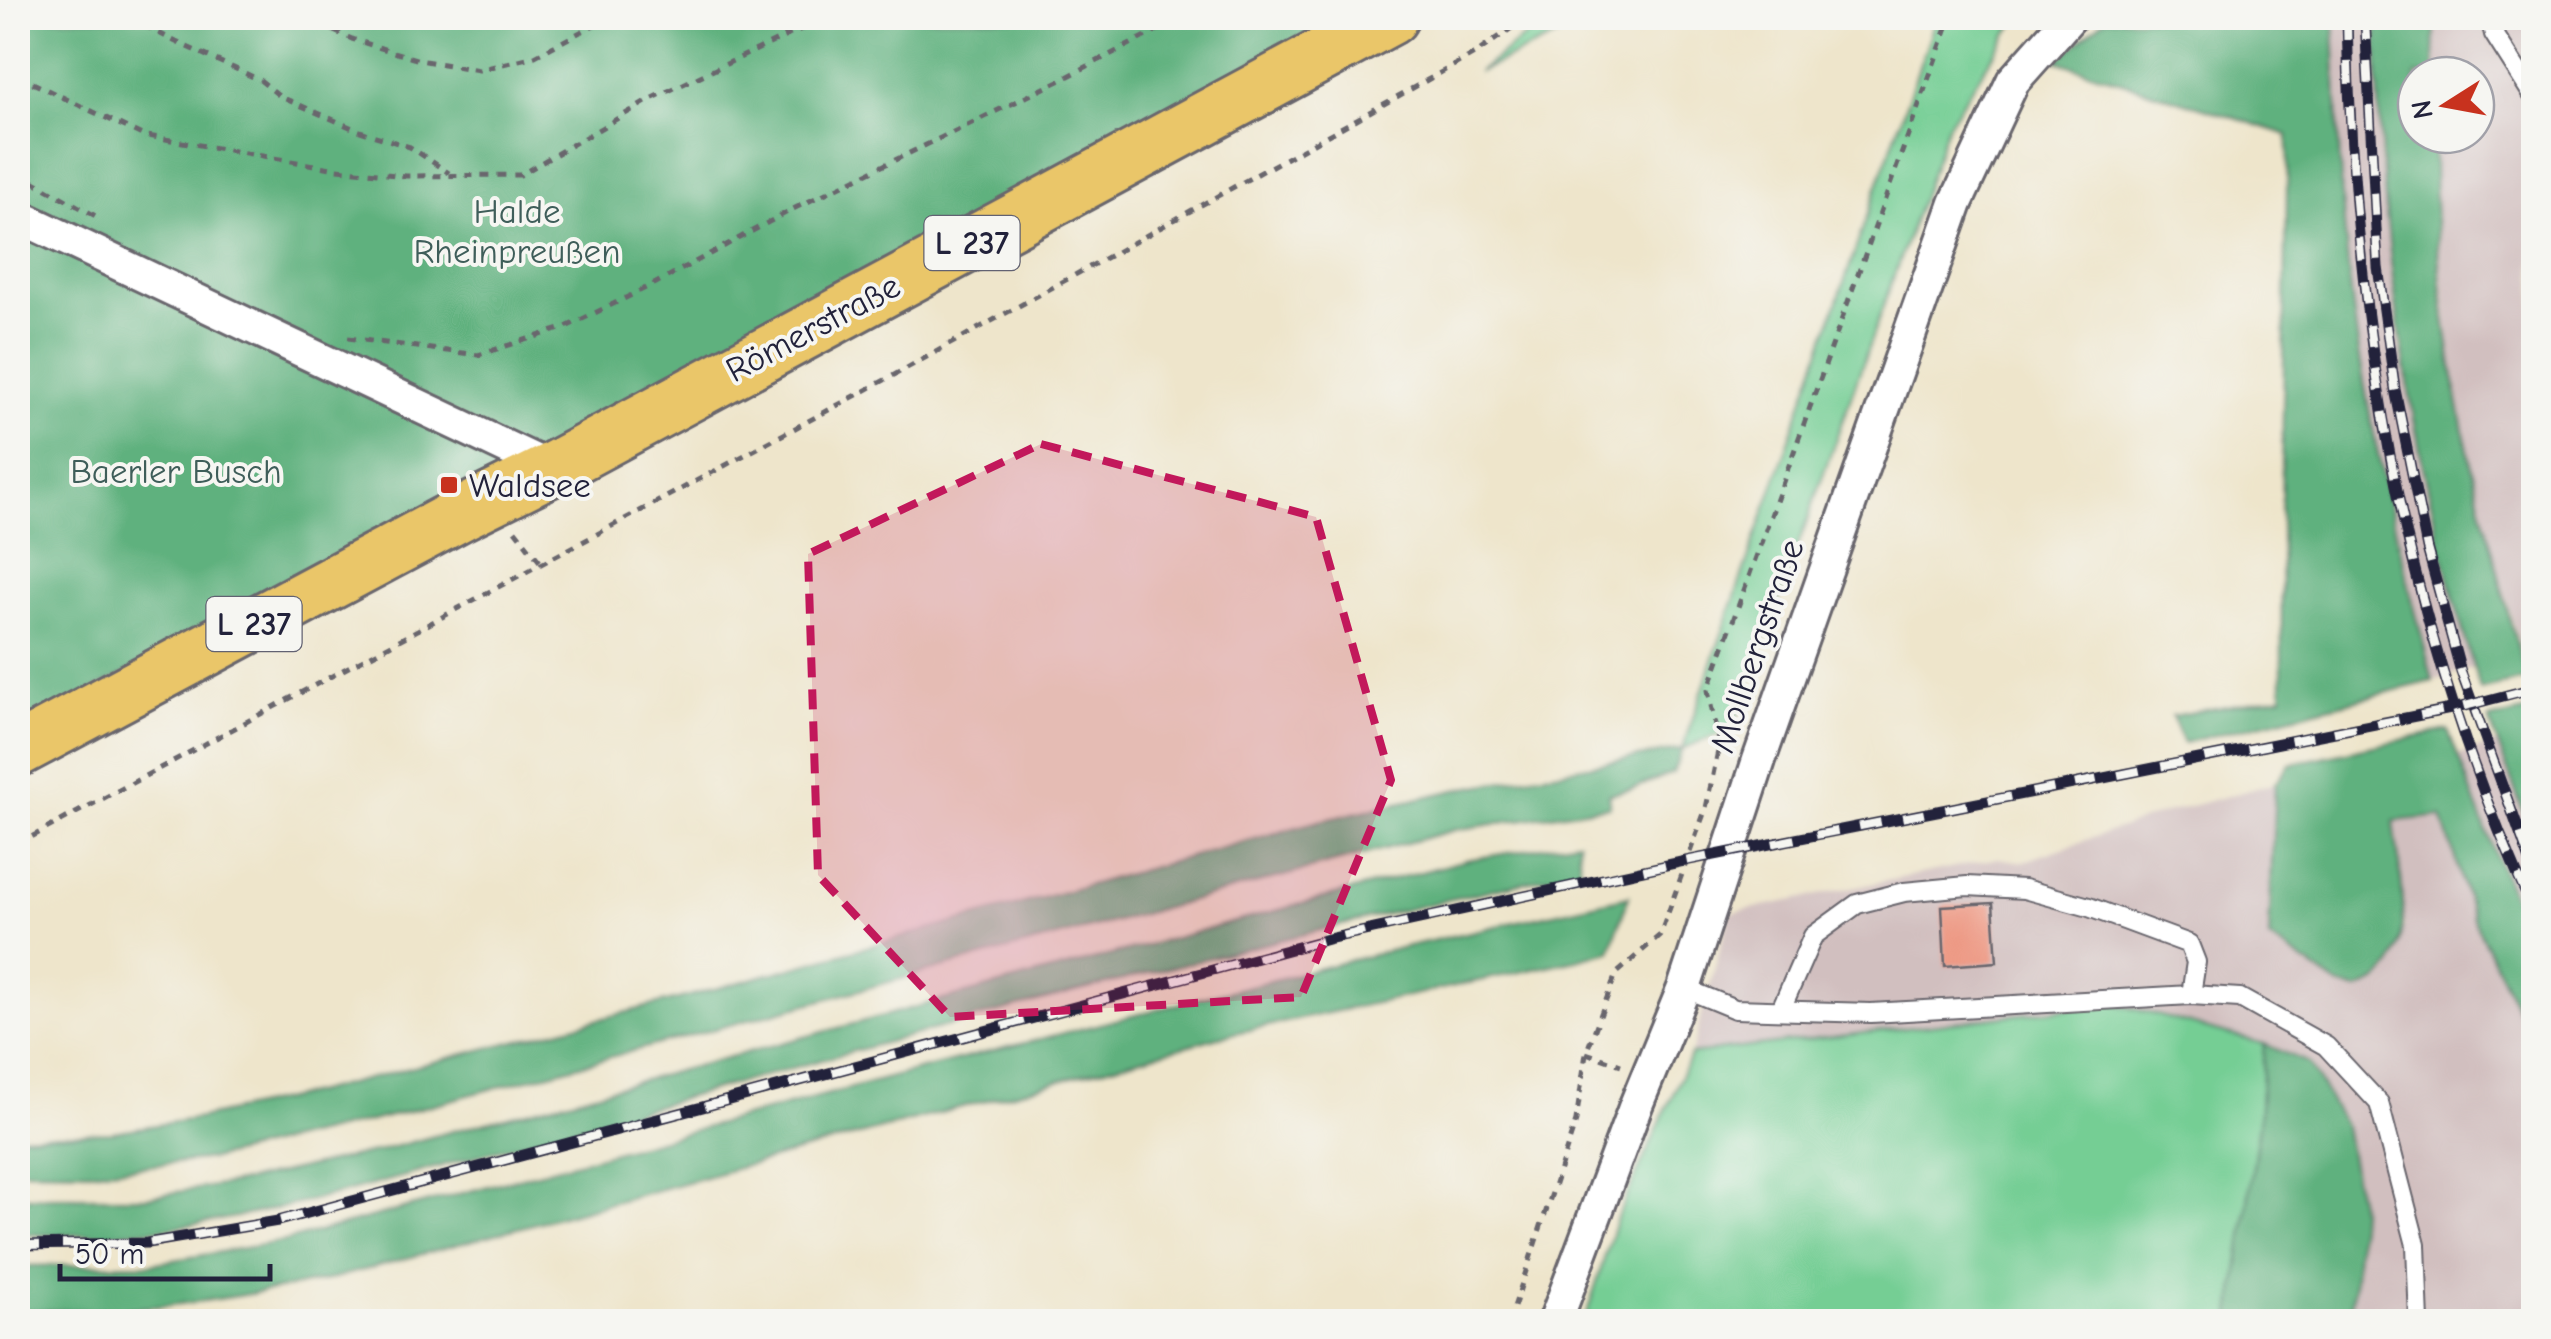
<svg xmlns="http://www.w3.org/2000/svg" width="2551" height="1339" font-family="'Comic Neue',sans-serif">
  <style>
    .industrial { fill: #d1bfbf }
    .green { fill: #74ce94; stroke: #4b7868; stroke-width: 2.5 }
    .forest { fill: #5fb17e; stroke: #406a5c; stroke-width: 2.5 }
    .building { fill: #ed9883 }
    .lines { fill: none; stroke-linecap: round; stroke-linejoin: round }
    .service-casing { stroke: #69666d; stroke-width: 22 }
    .minor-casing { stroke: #69666d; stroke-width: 38 }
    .primary-casing { stroke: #69666d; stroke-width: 58 }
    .path { stroke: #69666d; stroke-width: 5; stroke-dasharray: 8 8; stroke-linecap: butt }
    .service { stroke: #fff; stroke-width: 18 }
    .minor { stroke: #fff; stroke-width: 32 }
    .primary { stroke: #eac669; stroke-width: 52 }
    .rail-casing { stroke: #22223b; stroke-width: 11 }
    .rail { stroke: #f6f6f2; stroke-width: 8; stroke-dasharray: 22; stroke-linecap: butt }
    .marked { fill: #c2185b; fill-opacity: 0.2; stroke: #c2185b; stroke-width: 8; stroke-dasharray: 20 12; stroke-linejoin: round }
    .poi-dot { fill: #c8321e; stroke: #f6f6f2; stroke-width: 4 }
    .labels { text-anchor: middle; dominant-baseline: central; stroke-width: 8; stroke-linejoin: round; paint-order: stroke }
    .shield { fill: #f6f6f2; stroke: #626272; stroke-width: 2.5 }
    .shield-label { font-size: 32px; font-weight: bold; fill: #22223b }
    .park-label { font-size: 35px; fill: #3f5e5a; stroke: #f6f6f2 }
    .street-label { font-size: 35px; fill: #22223b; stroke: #f6f6f2 }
    .poi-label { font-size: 35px; fill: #22223b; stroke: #f6f6f2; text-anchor: start }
  </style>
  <rect width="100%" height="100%" fill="#f6f6f2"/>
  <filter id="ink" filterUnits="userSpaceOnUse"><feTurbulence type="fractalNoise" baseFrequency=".01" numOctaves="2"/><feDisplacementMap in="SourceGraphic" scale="20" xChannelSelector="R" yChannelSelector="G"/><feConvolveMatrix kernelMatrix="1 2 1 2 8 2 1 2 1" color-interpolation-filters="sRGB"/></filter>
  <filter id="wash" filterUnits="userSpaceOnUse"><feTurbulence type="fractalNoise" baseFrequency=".0048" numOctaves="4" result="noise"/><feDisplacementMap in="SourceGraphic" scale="40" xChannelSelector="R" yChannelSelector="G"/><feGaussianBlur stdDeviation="2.25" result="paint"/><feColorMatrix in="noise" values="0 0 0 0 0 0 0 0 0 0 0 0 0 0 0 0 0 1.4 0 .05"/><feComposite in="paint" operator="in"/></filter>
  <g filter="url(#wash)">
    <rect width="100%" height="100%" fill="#eee5cb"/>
    <!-- industrial -->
    <g class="industrial">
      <polygon points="2334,18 2377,18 2380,158 2398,333 2429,503 2473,668 2433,681 2376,449 2352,303 2337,129"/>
      <polygon points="2435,18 2533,18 2533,695 2475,485 2456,398 2433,201 2434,135 2476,135 2476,75 2434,75"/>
      <polygon points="2497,743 2533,838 2533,943 2457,756"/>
      <polygon points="2275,783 2269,938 2279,942 2405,927 2393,821 2442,816 2473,918 2533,1042 2533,1321 2348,1321 2354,1289 2360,1209 2309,1063 2264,1044 2112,1003 1691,1054 1730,913 1998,858 2022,862 2158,815"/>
    </g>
    <!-- green -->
    <g class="green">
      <polygon points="1549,18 1597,18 1478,72"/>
      <polygon points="1936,18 2018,18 1948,124 1733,728 1682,749"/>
      <polygon points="2112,1003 2264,1044 2259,1125 2231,1321 1584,1322 1617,1218 1691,1054"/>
    </g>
    <!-- forest -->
    <g class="forest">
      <polygon points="18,18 1336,18 517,475 18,728"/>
      <path d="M 2106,18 L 2334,18 C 2337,112 2340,206 2352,300 C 2367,429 2401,555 2433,681 L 2183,743 L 2172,716 L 2282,696 L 2281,516 L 2288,135 L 2056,61 Z"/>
      <path d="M 2377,18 L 2435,18 L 2434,75 L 2416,75 L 2416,135 L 2434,135 C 2432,280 2457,421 2495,560 C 2505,600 2514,641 2528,679 L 2480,690 C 2413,470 2378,248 2377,18 Z"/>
      <polygon points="2533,710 2534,710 2533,838 2489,720"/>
      <path d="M 2448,730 L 2498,862 L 2533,943 L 2533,1042 L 2473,918 L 2442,816 L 2394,821 C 2398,868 2419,943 2380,979 C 2375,984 2364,987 2358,990 L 2338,985 L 2269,938 L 2275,783 L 2290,764 Z"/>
      <polygon points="1682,749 1673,773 1632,789 1608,794 1610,806 1455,830 387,1117 212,1159 99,1171 18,1170 18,1136 113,1132 200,1118 313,1093 697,994 1319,821 1460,789"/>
      <path d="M 1578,841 L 1580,870 C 1283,935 988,1013 695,1095 C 609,1119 524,1143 438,1167 C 301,1205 162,1243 18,1234 L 18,1197 L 146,1197 L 246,1181 L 382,1150 L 1466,860 Z"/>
      <path d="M 1629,896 L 1610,951 L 1576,960 L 1230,1034 L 327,1280 C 220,1301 128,1315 18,1310 L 18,1266 L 151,1264 L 285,1241 L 914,1071 L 1404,947 Z"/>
      <polygon points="2264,1044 2309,1063 2345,1127 2360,1209 2354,1289 2348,1321 2231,1321 2259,1125"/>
    </g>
    <g id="blocks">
      <!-- building -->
      <polygon class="building" points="1993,903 1997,962 1945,966 1942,906"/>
    </g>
  </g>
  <g filter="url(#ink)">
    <use href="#blocks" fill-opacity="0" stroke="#69666d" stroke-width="2.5"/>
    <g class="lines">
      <!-- service casing -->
      <g class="service-casing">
        <g id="service">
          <polyline points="2490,18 2494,34 2534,97"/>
          <polyline points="1684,988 1735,1009 1871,1013 2191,995 2240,998 2326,1046 2379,1103 2416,1245 2419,1322"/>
          <polyline points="1781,1009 1813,936 1857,904 1904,892 1967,886 2024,889 2089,907 2189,944 2196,962 2191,995"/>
        </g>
      </g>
      <!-- minor casing -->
      <g class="minor-casing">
        <g id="minor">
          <polyline points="18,216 552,469"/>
          <polyline points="1555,1322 1636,1105 1684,988 1759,760 1956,203 2013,81 2069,18"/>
        </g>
      </g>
      <!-- primary casing -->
      <g class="primary-casing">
        <polyline id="primary" points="18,750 461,514 552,469 1391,18"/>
      </g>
      <!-- path -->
      <g class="path">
        <polyline points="130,18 176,42 260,80 281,97 357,130 410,147 449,173"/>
        <polyline points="304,18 352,39 419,60 479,70 535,56 607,18"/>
        <polyline points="18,76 142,135 337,169 406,176 520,175 651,99 825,18"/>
        <polyline points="18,173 101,219"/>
        <polyline points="348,338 478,355 566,327 656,283 793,209 1059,81 1181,18"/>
        <polyline points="515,530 541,563"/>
        <polyline points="18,844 896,374 1476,53 1526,18"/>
        <polyline points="1586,1053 1621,1065"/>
        <polyline points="1509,1322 1576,1121 1586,1053 1616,974 1660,935 1706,808 1719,746 1708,690 1950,19 1959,18"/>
      </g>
      <!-- service -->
      <use href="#service" class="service"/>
      <!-- minor -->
      <use href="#minor" class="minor"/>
      <!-- primary -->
      <use href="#primary" class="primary"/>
      <!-- rail casing -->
      <g class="rail-casing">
        <g id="rail">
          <path d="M 2347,18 C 2352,324 2405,632 2534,912"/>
          <polyline points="2365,18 2378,267 2395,389 2427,548 2461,672 2534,872"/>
          <polyline points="18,1245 147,1243 278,1221 1328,939 1685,861 2461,707 2534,688"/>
        </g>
      </g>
      <!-- rail -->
      <use href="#rail" class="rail"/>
    </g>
  </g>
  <!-- marked area -->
  <path class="marked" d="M 1041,444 L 1316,517 L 1391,780 L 1301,997 L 950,1017 L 818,875 L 808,554 Z"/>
  <!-- markers -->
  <rect class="poi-dot" x="439" y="475" width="20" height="20" rx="5"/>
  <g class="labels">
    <!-- shield labels -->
    <g class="shield">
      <rect x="924.5" y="216" width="95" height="54" rx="8"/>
      <rect x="206.5" y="597" width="95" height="54" rx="8"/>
    </g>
    <g class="shield-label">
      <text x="972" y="243">L 237</text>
      <text x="254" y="624">L 237</text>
    </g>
    <!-- park labels -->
    <g class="park-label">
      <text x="517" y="211">Halde<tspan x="517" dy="40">Rheinpreußen</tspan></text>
      <text x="176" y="471">Baerler Busch</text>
    </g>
    <!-- street labels -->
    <g class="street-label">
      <text transform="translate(813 328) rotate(-28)">Römerstraße</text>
      <text transform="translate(1757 646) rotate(-71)">Mollbergstraße</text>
    </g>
    <!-- poi labels -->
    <g class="poi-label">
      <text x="469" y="485">Waldsee</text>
    </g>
  </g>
  <!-- margin -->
  <rect width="2551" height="1339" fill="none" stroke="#f6f6f2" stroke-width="60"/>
  <!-- north arrow -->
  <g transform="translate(2446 105) rotate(259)"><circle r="48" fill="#f6f6f2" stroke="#a1a1a9" stroke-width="2.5"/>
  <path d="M0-8L18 38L0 25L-18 38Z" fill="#c8321e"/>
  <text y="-15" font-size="28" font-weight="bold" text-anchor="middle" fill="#22223b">N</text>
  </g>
  <!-- scale -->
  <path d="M60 1264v15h210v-15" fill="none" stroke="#22223b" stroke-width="5"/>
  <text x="75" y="1264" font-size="30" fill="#22223b" stroke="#f6f6f2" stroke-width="8" paint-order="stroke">50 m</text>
</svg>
